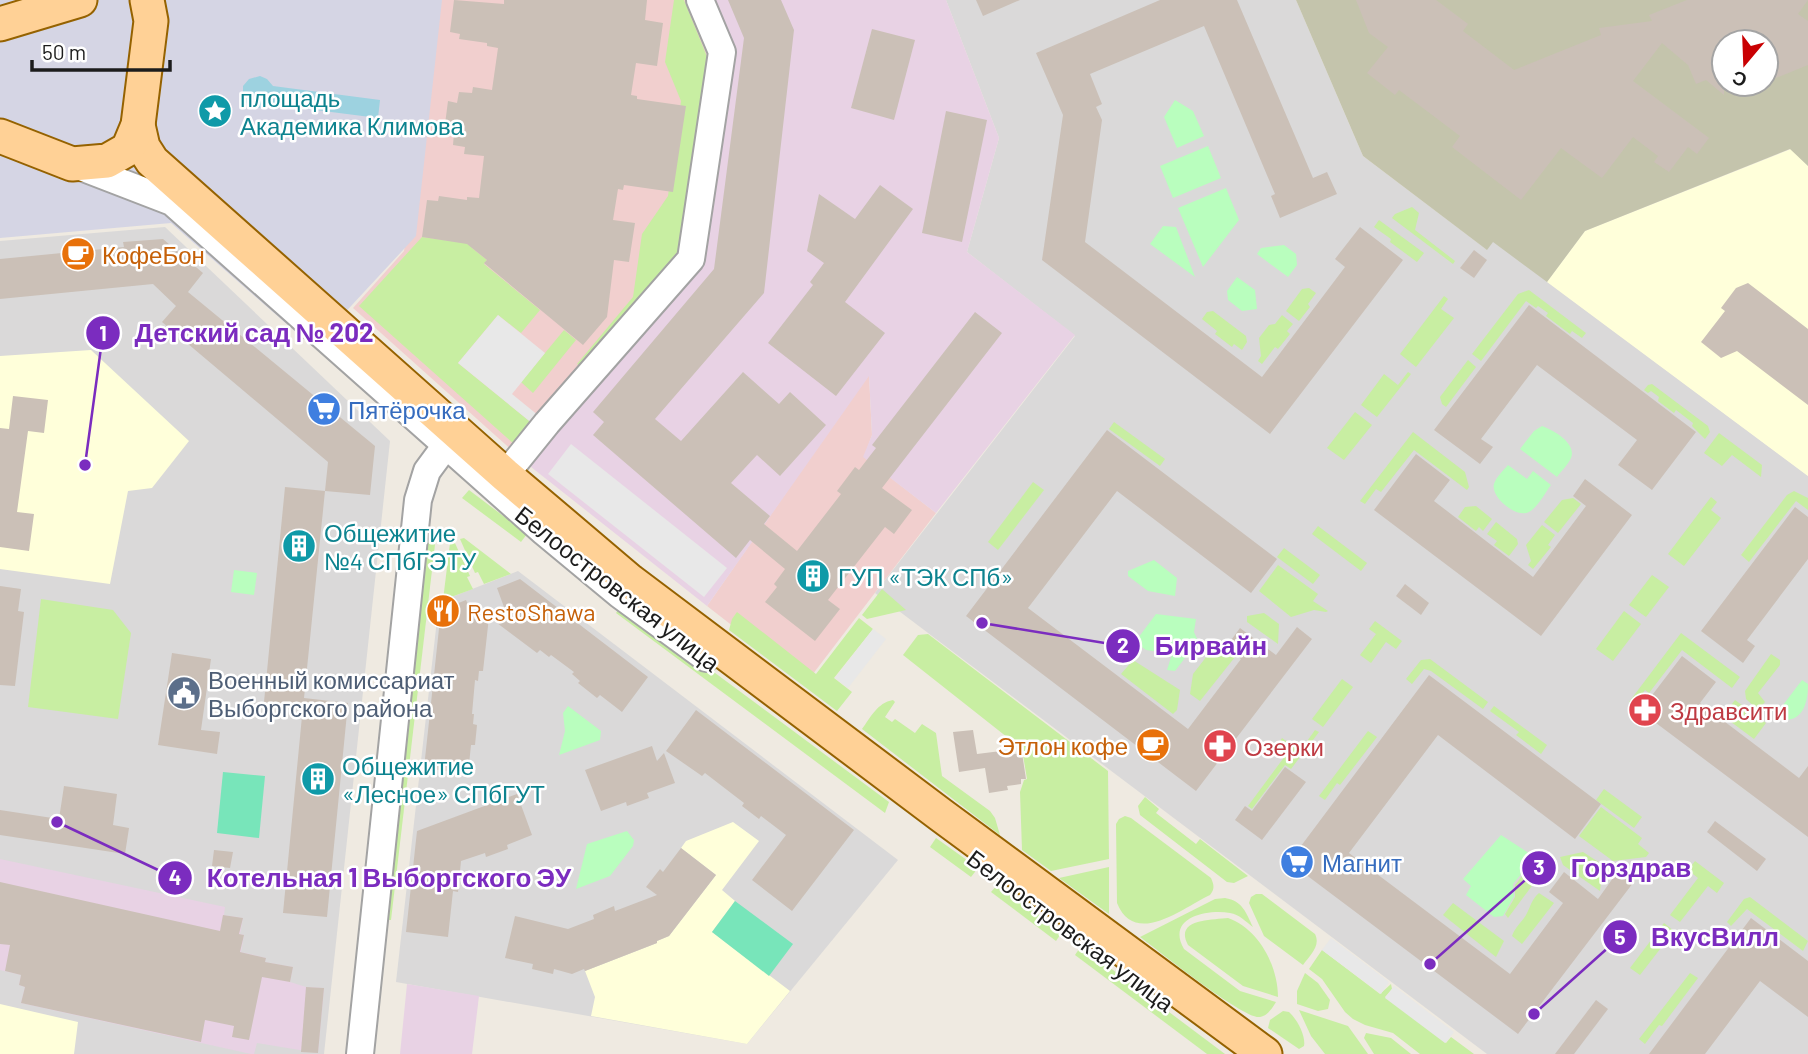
<svg xmlns="http://www.w3.org/2000/svg" width="1808" height="1054" font-family="Barlow,sans-serif">
  <style>
    .residential { fill: #dad9d9 }
    .commercial { fill: #f1cfce }
    .industrial { fill: #e8d2e4 }
    .education { fill: #ffffda }
    .construction { fill: #c4c4ac; fill-rule: evenodd }
    .grass { fill: #c8eea2 }
    .park { fill: #b9febe }
    .pitch { fill: #78e5ba }
    .parking { fill: #e8e8e8 }
    .plaza { fill: #d5d5e4 }
    .water { fill: #9dd2e0 }
    .building { fill: #cbc0b7 }
    .lines { fill: none; stroke-linecap: round; stroke-linejoin: round }
    .minor-casing { stroke: #a3a3a3; stroke-width: 30 }
    .major-casing { stroke: #956200; stroke-width: 37 }
    .minor { stroke: #fff; stroke-width: 26 }
    .major { stroke: #ffd196; stroke-width: 33 }
    .labels { text-anchor: middle; dominant-baseline: central; stroke-width: 5; stroke-linejoin: round; paint-order: stroke }
    .culture-label { font-size: 24px; fill: #0d838f; stroke: #fff; text-anchor: start }
    .food-label { font-size: 24px; fill: #c56008; stroke: #fff; text-anchor: start }
    .shop-label { font-size: 24px; fill: #366cbe; stroke: #fff; text-anchor: start }
    .street-label { font-size: 24px; fill: #1c1c1c; stroke: #fff }
    .service-label { font-size: 24px; fill: #4e5e75; stroke: #fff; text-anchor: start }
    .health-label { font-size: 24px; fill: #be3a42; stroke: #fff; text-anchor: start }
    .leader { fill: none; stroke: #7b2cbf; stroke-width: 2.5 }
    .callout-dot { fill: #7b2cbf; stroke: #fff; stroke-width: 2.5 }
    .mark-label { font-size: 21px; text-anchor: middle; font-weight: bold; fill: #fff }
    .callout-label { font-size: 26px; text-anchor: middle; font-weight: bold; fill: #7b2cbf; stroke: #fff; stroke-width: 5; stroke-linejoin: round; paint-order: stroke }
  </style>
  <rect width="100%" height="100%" fill="#efeae1"/>
  <!-- residential -->
  <g class="residential">
    <polygon points="946,0 1296,0 1363,156 1486,249 1493,241 1808,476 1808,1054 1487,1054 875,593 1075,336 967,252 999,138"/>
    <polygon points="165,227 390,441 324,1054 0,1054 0,241"/>
    <polygon points="518,571 898,860 747,1044 396,982 439,602"/>
  </g>
  <!-- commercial -->
  <g class="commercial">
    <polygon points="438,0 687,0 712,59 683,252 515,453 353,308 404,251"/>
    <polygon points="869,374 872,435 864,457 936,513 806,683 707,606"/>
  </g>
  <!-- industrial -->
  <g class="industrial">
    <polygon points="711,0 946,0 999,138 967,252 1075,335 936,513 863,457 872,435 869,376 707,606 526,463 699,264 730,51"/>
    <polygon points="0,859 225,907 224,915 243,918 240,934 244,935 241,952 266,958 265,962 293,967 290,982 306,987 324,988 318,1053 257,1043 254,1054 251,1054 21,1003 25,987 19,985 21,975 0,970"/>
    <polygon points="407,984 479,996 472,1054 400,1054"/>
  </g>
  <!-- education -->
  <g class="education">
    <polygon points="1791,149 1808,166 1808,476 1547,282 1585,231"/>
    <polygon points="91,350 189,441 152,488 128,491 110,584 0,569 0,356"/>
    <polygon points="733,822 759,841 722,890 735,901 712,932 790,991 747,1044 591,1016 595,997 585,971 657,943 657,941 669,936 716,875 681,848 686,841"/>
    <polygon points="0,1004 78,1022 74,1054 0,1054"/>
  </g>
  <!-- construction -->
  <path class="construction" d="M 1296,0 L 1808,0 L 1808,166 L 1790,149 L 1585,231 L 1547,282 L 1493,242 L 1487,250 L 1363,156 ZM 1724,42 L 1766,42 L 1766,84 L 1724,84 Z"/>
  <!-- grass -->
  <g class="grass">
    <polygon points="674,0 684,0 708,59 679,250 582,367 577,364 633,297 642,234 668,196 681,101 665,62"/>
    <polygon points="1412,207 1419,213 1415,230 1455,261 1453,264 1392,218 1395,214"/>
    <polygon points="1379,220 1424,253 1417,262 1390,242 1391,239 1374,227"/>
    <polygon points="422,237 473,244 472,248 487,260 484,264 540,310 521,333 498,315 458,363 533,424 515,445 359,306"/>
    <polygon points="1309,288 1316,293 1308,304 1310,307 1299,321 1286,311 1302,289"/>
    <polygon points="1529,290 1586,333 1582,338 1572,331 1570,334 1546,316 1548,313 1538,306 1536,308 1526,301 1481,361 1472,354 1518,294"/>
    <polygon points="1444,296 1448,299 1441,309 1454,318 1416,367 1400,354"/>
    <polygon points="1213,311 1246,336 1247,342 1242,350 1234,344 1232,347 1215,334 1217,331 1202,319 1207,312"/>
    <polygon points="1282,315 1293,324 1287,331 1290,334 1278,349 1275,347 1262,364 1258,361 1261,356 1259,338 1269,325 1275,324"/>
    <polygon points="564,330 576,340 533,393 521,382"/>
    <polygon points="1468,360 1476,367 1446,407 1442,404 1440,397"/>
    <polygon points="1408,372 1411,374 1377,417 1361,405 1384,374 1398,385"/>
    <polygon points="1652,384 1708,426 1710,432 1705,439 1692,426 1693,423 1676,410 1674,413 1658,401 1659,397 1651,391 1648,393 1644,390 1648,385"/>
    <polygon points="1355,412 1372,425 1344,460 1327,448"/>
    <polygon points="1114,422 1165,459 1160,466 1109,429"/>
    <polygon points="1413,432 1465,472 1469,487 1467,490 1414,450 1381,492 1376,489 1365,504 1360,501"/>
    <polygon points="1719,433 1762,465 1761,477 1732,455 1722,466 1704,453"/>
    <polygon points="1033,482 1044,490 998,550 988,542"/>
    <polygon points="469,490 527,534 521,542 462,498"/>
    <polygon points="1794,491 1808,498 1808,510 1796,501 1749,562 1741,555 1787,495"/>
    <polygon points="1711,497 1717,502 1711,510 1721,518 1684,566 1668,554"/>
    <polygon points="1573,498 1581,504 1558,533 1544,522 1562,500"/>
    <polygon points="1476,506 1492,519 1483,531 1479,527 1476,531 1458,517 1465,507"/>
    <polygon points="1496,522 1517,539 1518,544 1509,556 1494,545 1497,541 1487,534"/>
    <polygon points="1542,525 1555,535 1548,545 1551,547 1533,569 1528,565 1531,561 1526,545"/>
    <polygon points="1318,526 1367,563 1361,571 1312,534"/>
    <polygon points="426,535 436,536 391,920 386,920"/>
    <polygon points="464,538 511,574 484,584 478,572 475,573 460,539"/>
    <polygon points="454,541 470,576 467,577 473,589 443,600 450,543"/>
    <polygon points="1284,548 1320,575 1313,584 1277,557"/>
    <polygon points="1278,565 1318,594 1313,601 1328,611 1326,612 1314,610 1291,617 1259,591"/>
    <polygon points="1652,575 1669,587 1646,617 1629,605"/>
    <polygon points="882,589 906,610 867,619 862,615"/>
    <polygon points="41,599 113,610 131,633 118,719 28,707"/>
    <polygon points="622,604 889,802 885,813 616,613"/>
    <polygon points="1624,611 1641,624 1613,661 1596,649"/>
    <polygon points="737,612 816,674 859,618 873,629 834,678 852,692 837,711 729,630 732,619"/>
    <polygon points="1264,613 1279,624 1278,644 1247,622 1247,616"/>
    <polygon points="1375,621 1402,641 1396,649 1386,642 1371,663 1360,655 1376,634 1369,629"/>
    <polygon points="1681,633 1740,677 1732,688 1682,650 1649,693 1645,690 1634,705 1629,702"/>
    <polygon points="928,634 1108,771 1109,859 1051,871 1022,850 1020,792 1024,780 1027,779 1022,749 903,655 918,635"/>
    <polygon points="1217,643 1235,657 1200,701 1190,694 1193,674"/>
    <polygon points="1771,654 1780,660 1780,665 1758,693 1765,702 1758,710 1746,699 1745,691"/>
    <polygon points="1430,659 1488,702 1483,709 1431,671 1424,669 1412,684 1406,679 1421,660"/>
    <polygon points="1133,660 1180,690 1177,710 1173,714 1121,674"/>
    <polygon points="1342,679 1353,687 1323,727 1312,719"/>
    <path d="M 893,700 L 895,702 L 885,717 L 892,722 L 895,719 L 915,733 L 922,724 L 936,733 L 942,776 L 990,811 L 995,818 L 1000,835 L 862,729 C 871,717 877,703 893,700 Z"/>
    <polygon points="1735,700 1766,723 1754,739 1723,716"/>
    <polygon points="1494,706 1547,745 1541,754 1516,735 1519,732 1490,711"/>
    <polygon points="1315,730 1319,732 1291,769 1285,765 1252,809 1248,806 1288,752 1278,744 1282,738 1300,751"/>
    <polygon points="1368,731 1377,737 1340,785 1337,783 1325,800 1319,796"/>
    <polygon points="1604,789 1642,817 1634,828 1596,800"/>
    <polygon points="1145,797 1159,809 1156,813 1196,844 1200,839 1248,876 1234,883 1227,882 1140,815 1138,806"/>
    <polygon points="1601,807 1642,838 1638,844 1649,853 1646,857 1613,861 1579,836"/>
    <path d="M 1125,816 L 1131,818 L 1211,878 C 1214,885 1215,889 1210,895 C 1181,909 1135,947 1117,903 L 1116,824 L 1119,819 Z"/>
    <polygon points="936,838 978,868 971,877 930,847"/>
    <polygon points="1583,852 1603,865 1600,891 1563,865 1560,857"/>
    <polygon points="1535,859 1546,867 1508,918 1505,914 1515,897 1515,885"/>
    <polygon points="1695,861 1724,883 1717,893 1708,886 1680,922 1670,915 1698,878 1688,870"/>
    <polygon points="1109,867 1109,914 1059,878"/>
    <polygon points="998,884 1062,932 1056,941 991,892"/>
    <path d="M 1539,893 L 1554,903 L 1522,944 L 1512,936 C 1515,927 1522,922 1526,915 C 1531,906 1531,900 1539,893 Z"/>
    <path d="M 1256,894 L 1262,894 L 1315,934 C 1321,946 1310,955 1303,965 L 1264,936 L 1249,903 L 1251,897 Z"/>
    <polygon points="1750,897 1808,941 1803,951 1747,909 1731,926 1727,922 1744,899"/>
    <path d="M 1225,898 C 1243,901 1246,913 1253,927 C 1246,922 1239,914 1230,913 C 1206,909 1166,918 1184,949 L 1240,991 L 1276,1002 C 1272,1008 1268,1016 1260,1017 C 1244,1020 1158,950 1140,937 L 1215,899 Z"/>
    <polygon points="1453,903 1504,941 1496,957 1443,915"/>
    <path d="M 1228,918 C 1259,929 1278,966 1278,997 L 1243,986 L 1188,945 C 1174,919 1211,920 1228,918 Z"/>
    <polygon points="1664,923 1674,931 1640,975 1630,968"/>
    <polygon points="1081,946 1225,1054 1207,1054 1075,955"/>
    <polygon points="1322,950 1380,994 1391,984 1392,989 1385,997 1446,1043 1451,1037 1474,1054 1420,1054 1393,1033 1365,1025 1353,1019 1345,1012 1322,979 1309,969"/>
    <polygon points="1305,973 1318,983 1330,1000 1328,1009 1318,1011 1297,1004 1297,991"/>
    <polygon points="1690,973 1698,978 1662,1026 1659,1025 1645,1044 1639,1039"/>
    <polygon points="1299,1010 1348,1026 1368,1054 1325,1054 1311,1036"/>
    <path d="M 1283,1011 L 1289,1012 C 1297,1019 1306,1036 1304,1046 L 1299,1049 L 1268,1028 L 1270,1020 Z"/>
    <polygon points="1366,1033 1391,1038 1411,1054 1374,1054 1364,1038"/>
  </g>
  <!-- park -->
  <g class="park">
    <polygon points="1175,100 1193,111 1204,136 1177,148 1164,117"/>
    <polygon points="1208,146 1221,178 1173,198 1160,166"/>
    <polygon points="1226,188 1239,220 1203,267 1178,208"/>
    <polygon points="1163,226 1176,227 1195,277 1150,244"/>
    <polygon points="1284,245 1296,254 1297,265 1288,277 1257,254 1261,248"/>
    <polygon points="1237,277 1255,290 1257,309 1242,311 1228,300 1227,291"/>
    <path d="M 1542,426 C 1553,430 1577,443 1571,458 C 1568,465 1561,471 1557,477 L 1520,449 L 1534,431 Z"/>
    <path d="M 1508,465 L 1527,479 L 1533,471 L 1551,485 C 1545,493 1538,507 1529,512 C 1517,519 1490,497 1494,484 C 1496,477 1504,470 1508,465 Z"/>
    <polygon points="1154,560 1177,578 1175,596 1148,591 1128,576 1128,571"/>
    <polygon points="234,570 257,573 254,595 231,592"/>
    <polygon points="1156,614 1196,619 1194,632 1198,641 1175,671 1167,670 1172,654 1146,650 1139,645 1138,638"/>
    <path d="M 1802,680 L 1808,684 C 1808,700 1804,721 1784,720 L 1780,715 L 1780,709 Z"/>
    <polygon points="568,706 601,731 600,740 559,755 565,731 563,713"/>
    <polygon points="627,831 634,840 633,846 610,876 576,889 587,844"/>
    <polygon points="1501,835 1535,857 1513,884 1514,896 1503,916 1494,917 1466,895 1471,886 1463,879"/>
  </g>
  <!-- pitch -->
  <g class="pitch">
    <polygon points="223,772 265,776 259,838 217,833"/>
    <polygon points="735,901 793,944 769,976 712,932"/>
  </g>
  <!-- parking -->
  <g class="parking">
    <polygon points="498,315 545,353 512,394 539,416 533,424 458,363"/>
    <polygon points="571,444 727,568 704,597 548,474"/>
    <polygon points="873,629 886,639 848,688 835,678"/>
    <polygon points="1331,938 1389,982 1381,994 1322,950"/>
    <polygon points="1394,986 1454,1032 1445,1043 1385,998"/>
  </g>
  <!-- plaza -->
  <polygon class="plaza" points="0,0 442,0 416,236 313,347 171,223 0,238"/>
  <!-- water -->
  <path class="water" d="M 260,76 L 267,79 L 273,86 L 380,100 L 378,118 L 269,104 C 259,111 249,109 243,98 L 243,86 L 249,79 Z"/>
  <!-- building -->
  <g class="building">
    <polygon points="454,0 504,4 504,0 647,0 645,20 663,23 657,66 636,63 631,95 637,96 637,99 686,106 673,192 624,185 623,190 618,189 613,220 635,223 629,262 614,260 607,317 583,345 484,263 487,260 467,244 422,237 427,200 438,201 439,196 467,200 467,197 479,198 484,156 464,154 465,147 453,145 454,133 444,132 448,101 457,103 459,92 472,93 473,87 492,90 498,48 487,46 487,43 459,39 460,34 450,32"/>
    <polygon points="728,0 781,0 794,30 764,293 655,419 681,441 743,372 779,404 790,392 826,425 780,476 757,455 731,483 770,516 764,524 797,551 841,494 837,491 855,467 859,470 876,448 872,445 975,312 1002,333 882,488 912,510 894,534 885,527 828,600 840,609 815,641 765,602 777,587 774,584 785,569 750,540 736,558 593,435 604,422 593,412 714,269 744,38"/>
    <polygon points="976,0 1020,0 983,16"/>
    <polygon points="1160,0 1237,0 1313,178 1327,172 1337,194 1280,218 1271,196 1275,194 1204,26 1090,74 1102,104 1096,107 1102,120 1085,242 1262,377 1345,267 1335,259 1360,227 1403,260 1270,434 1042,260 1063,115 1036,53"/>
    <polygon points="1356,0 1436,0 1468,24 1463,31 1514,70 1601,35 1599,28 1652,21 1649,15 1687,0 1808,0 1798,14 1808,21 1808,65 1766,82 1766,42 1724,42 1724,95 1706,80 1696,84 1688,65 1662,43 1633,81 1709,138 1697,154 1688,147 1669,172 1654,162 1658,156 1633,137 1602,178 1561,148 1521,200 1452,147 1460,136 1399,90 1395,95 1367,73 1388,47 1369,33"/>
    <polygon points="872,29 915,40 894,120 851,108"/>
    <polygon points="946,111 987,120 962,242 922,233"/>
    <polygon points="880,185 913,209 845,302 885,333 836,396 768,343 813,285 810,282 824,263 807,251 819,194 855,219"/>
    <polygon points="163,239 203,273 188,292 375,446 370,495 325,491 328,462 162,322 176,306 153,284 0,299 0,259 124,247 123,242"/>
    <polygon points="1474,250 1487,260 1474,278 1460,268"/>
    <polygon points="1748,283 1808,329 1808,405 1737,351 1721,358 1701,342 1725,311 1721,308 1736,288"/>
    <polygon points="1529,305 1696,432 1652,490 1618,465 1637,440 1537,365 1481,439 1493,447 1480,464 1434,430"/>
    <polygon points="13,396 48,400 44,433 28,431 17,512 34,514 29,551 0,547 0,428 9,429"/>
    <polygon points="1107,430 1277,559 1251,593 1117,491 1028,608 1188,729 1241,659 1226,647 1240,628 1276,655 1297,627 1312,639 1196,791 966,616"/>
    <polygon points="1416,454 1450,480 1434,501 1533,577 1586,506 1573,496 1585,479 1632,515 1541,636 1374,510"/>
    <polygon points="285,487 325,491 304,698 348,703 327,917 283,913 303,706 264,702"/>
    <polygon points="1795,507 1808,517 1808,559 1747,640 1755,646 1743,663 1701,631"/>
    <polygon points="520,579 648,677 622,712 600,695 597,698 578,683 580,681 572,674 574,672 551,655 549,657 540,650 537,653 489,617 483,671 479,671 478,681 475,680 472,714 474,714 473,724 477,725 475,745 471,745 468,774 424,768 441,610 466,600 474,619 501,609 504,607 497,588"/>
    <polygon points="1405,584 1429,603 1421,615 1396,596"/>
    <polygon points="0,586 21,589 18,611 24,612 15,686 0,685"/>
    <polygon points="172,653 211,659 201,730 220,732 217,754 158,745"/>
    <polygon points="1682,656 1716,682 1700,703 1799,778 1808,766 1808,837 1640,711"/>
    <polygon points="1429,675 1601,804 1575,839 1438,735 1349,853 1510,974 1563,903 1549,892 1564,872 1598,899 1618,871 1633,883 1518,1034 1289,862"/>
    <polygon points="696,710 854,830 792,911 752,880 786,835 761,816 759,819 742,806 744,803 705,773 702,776 666,751"/>
    <polygon points="973,730 977,754 1001,751 1002,756 1022,753 1026,779 1021,779 1021,784 1007,786 1008,790 989,793 985,768 959,772 953,732"/>
    <polygon points="652,746 657,761 664,753 675,783 647,793 649,798 627,806 626,802 601,811 585,770"/>
    <polygon points="1285,767 1306,782 1262,840 1235,820 1245,806 1252,811"/>
    <polygon points="64,786 117,794 113,825 129,828 125,854 0,835 0,810 59,819"/>
    <polygon points="517,794 532,835 507,845 508,849 486,857 485,853 461,861 458,892 453,891 448,937 406,932 417,831"/>
    <polygon points="1715,821 1766,859 1757,871 1707,832"/>
    <polygon points="681,848 716,875 669,936 657,941 657,943 585,971 584,969 572,974 554,969 553,974 532,969 533,964 505,958 515,916 568,929 594,919 593,915 614,906 615,911 657,895 646,887 660,869 663,872"/>
    <polygon points="214,850 233,852 230,868 212,866"/>
    <polygon points="0,882 220,931 223,915 243,918 239,934 244,935 240,952 266,958 265,962 293,967 290,982 262,977 249,1040 232,1037 234,1026 205,1020 201,1042 21,1003 25,987 19,985 21,975 5,971 10,945 0,944"/>
    <polygon points="1751,918 1808,961 1808,1017 1760,981 1705,1054 1649,1054"/>
    <polygon points="306,987 324,988 318,1053 301,1052"/>
    <polygon points="1596,1000 1608,1009 1574,1054 1555,1054"/>
  </g>
  <g class="lines">
    <!-- minor casing -->
    <g class="minor-casing">
      <g id="minor">
        <polyline points="76,165 172,202 544,532 620,595 706,658"/>
        <polyline points="505,475 547,423 691,259 722,52 700,0"/>
        <polyline points="360,1054 418,500 427,471 455,433"/>
      </g>
    </g>
    <!-- major casing -->
    <g class="major-casing">
      <g id="major">
        <polyline points="0,24 80,0"/>
        <polyline points="138,125 143,147 152,161 505,475 630,581 941,815 1265,1054"/>
        <polyline points="0,136 72,164 107,161 128,149 138,125 151,21 147,0"/>
      </g>
    </g>
    <!-- minor -->
    <use href="#minor" class="minor"/>
    <!-- major -->
    <use href="#major" class="major"/>
  </g>
  <!-- icons -->
  <defs>
    <g id="sight-disc" transform="scale(1.75)"><circle r="9.5" fill="#0f9aa8" stroke="#fff"/><path d="M0-6L1.8-2.2L6-1.7L2.9 1.2L3.7 5.4L0 3.3L-3.7 5.4L-2.9 1.2L-6-1.7L-1.8-2.2Z" fill="#fff"/></g>
    <g id="cafe-disc" transform="scale(1.75)"><circle r="9.5" fill="#e8710a" stroke="#fff"/><path d="M-5.5-4.5H6V0H3Q3 3.5 0 3.5H-2.5Q-5.5 3.5-5.5 0ZM3-3.2v2h1.7v-2ZM-6 4.5H4V6H-6Z" fill="#fff"/></g>
    <g id="supermarket-disc" transform="scale(1.75)"><circle r="9.5" fill="#3f7fe0" stroke="#fff"/><path d="M-6-5.5h2.5l.6 2H6L4.5 2H-2.5L-4.4-4H-6ZM-1.5 3.2a1.3 1.3 0 1 0 .1 0ZM3 3.2a1.3 1.3 0 1 0 .1 0Z" fill="#fff"/></g>
    <g id="building-disc" transform="scale(1.75)"><circle r="9.5" fill="#0f9aa8" stroke="#fff"/><path d="M-4-6H4V6H1V3H-1V6H-4ZM-2.5-4.3h1.7v1.8h-1.7ZM.8-4.3h1.7v1.8H.8ZM-2.5-1h1.7V.8h-1.7ZM.8-1h1.7V.8H.8Z" fill="#fff"/></g>
    <g id="restaurant-disc" transform="scale(1.75)"><circle r="9.5" fill="#e8710a" stroke="#fff"/><path d="M-5-6h1v4h1v-4h1v4h1v-4h1v5L-1.5 .5V6h-2V.5L-5-1ZM5-6V6H3V1.5H1.5Q1.5-4 5-6Z" fill="#fff"/></g>
    <g id="civic-disc" transform="scale(1.75)"><circle r="9.5" fill="#5c6f8a" stroke="#fff"/><path d="M-.6-6.5H3V-4.5H.6V-3L4-1V1h2V6H-6V1h2V-1L-.6-3ZM-1.2 2.5V6h2.4V2.5Z" fill="#fff"/></g>
    <g id="pharmacy-disc" transform="scale(1.75)"><circle r="9.5" fill="#e0444e" stroke="#fff"/><path d="M-2-6h4v4h4v4h-4v4h-4v-4h-4v-4h4Z" fill="#fff"/></g>
  </defs>
  <g fill-rule="evenodd">
    <use href="#sight-disc" x="215" y="111"/>
    <use href="#cafe-disc" x="78" y="254"/>
    <use href="#supermarket-disc" x="324" y="409"/>
    <use href="#building-disc" x="299" y="546"/>
    <use href="#building-disc" x="813" y="576"/>
    <use href="#restaurant-disc" x="443" y="611"/>
    <use href="#civic-disc" x="184" y="693"/>
    <use href="#pharmacy-disc" x="1645" y="710"/>
    <use href="#cafe-disc" x="1153" y="745"/>
    <use href="#pharmacy-disc" x="1220" y="746"/>
    <use href="#building-disc" x="318" y="779"/>
    <use href="#supermarket-disc" x="1297" y="862"/>
  </g>
  <g class="labels">
    <!-- culture labels -->
    <g class="culture-label">
      <text x="240" y="97">площадь<tspan x="240" dy="28">Академика Климова</tspan></text>
      <text x="324" y="532">Общежитие<tspan x="324" dy="28">№4 СПбГЭТУ</tspan></text>
      <text x="838" y="576">ГУП «ТЭК СПб»</text>
      <text x="342" y="765">Общежитие<tspan x="342" dy="28">«Лесное» СПбГУТ</tspan></text>
    </g>
    <!-- food labels -->
    <g class="food-label">
      <text x="102" y="254">КофеБон</text>
      <text x="467" y="611">RestoShawa</text>
      <text x="1128" y="745" text-anchor="end">Этлон кофе</text>
    </g>
    <!-- shop labels -->
    <g class="shop-label">
      <text x="348" y="409">Пятёрочка</text>
      <text x="1322" y="862">Магнит</text>
    </g>
    <!-- street labels -->
    <g class="street-label">
      <text transform="translate(618 588) rotate(38)">Белоостровская улица</text>
      <text transform="translate(1071 930) rotate(37)">Белоостровская улица</text>
    </g>
    <!-- service labels -->
    <g class="service-label">
      <text x="208" y="679">Военный комиссариат<tspan x="208" dy="28">Выборгского района</tspan></text>
    </g>
    <!-- health labels -->
    <g class="health-label">
      <text x="1670" y="710">Здравсити</text>
      <text x="1244" y="746">Озерки</text>
    </g>
  </g>
  <!-- callouts -->
  <path class="leader" d="M85 465L103 333M982 623L1123 646M1430 964L1539 868M57 822L175 878M1534 1014L1620 937"/>
  <g class="callout-dot">
    <circle cx="85" cy="465" r="7"/>
    <circle cx="982" cy="623" r="7"/>
    <circle cx="1430" cy="964" r="7"/>
    <circle cx="57" cy="822" r="7"/>
    <circle cx="1534" cy="1014" r="7"/>
    <circle cx="103" cy="333" r="18"/>
    <circle cx="1123" cy="646" r="18"/>
    <circle cx="1539" cy="868" r="18"/>
    <circle cx="175" cy="878" r="18"/>
    <circle cx="1620" cy="937" r="18"/>
  </g>
  <g class="mark-label">
    <text x="103" y="341">1</text>
    <text x="1123" y="653">2</text>
    <text x="1539" y="875">3</text>
    <text x="175" y="885">4</text>
    <text x="1620" y="945">5</text>
  </g>
  <g class="callout-label">
    <text x="254" y="342">Детский сад № 202</text>
    <text x="1211" y="655">Бирвайн</text>
    <text x="1631" y="877">Горздрав</text>
    <text x="389" y="887">Котельная 1 Выборгского ЭУ</text>
    <text x="1715" y="946">ВкусВилл</text>
  </g>
  <!-- north arrow -->
  <g transform="translate(1745 63) rotate(199)"><circle r="33" fill="#ffffff" stroke="#a4a4a4" stroke-width="2"/>
  <path d="M0-5L12 26L0 18L-12 26Z" fill="#c90002"/>
  <text y="-10" font-size="19" font-weight="bold" text-anchor="middle" fill="#1c1c1c">С</text>
  </g>
  <!-- scale -->
  <path d="M32 60v10h138v-10" fill="none" stroke="#1c1c1c" stroke-width="3.5"/>
  <text x="42" y="60" font-size="21" fill="#1c1c1c" stroke="#ffffff" stroke-width="5" paint-order="stroke">50 m</text>
</svg>
